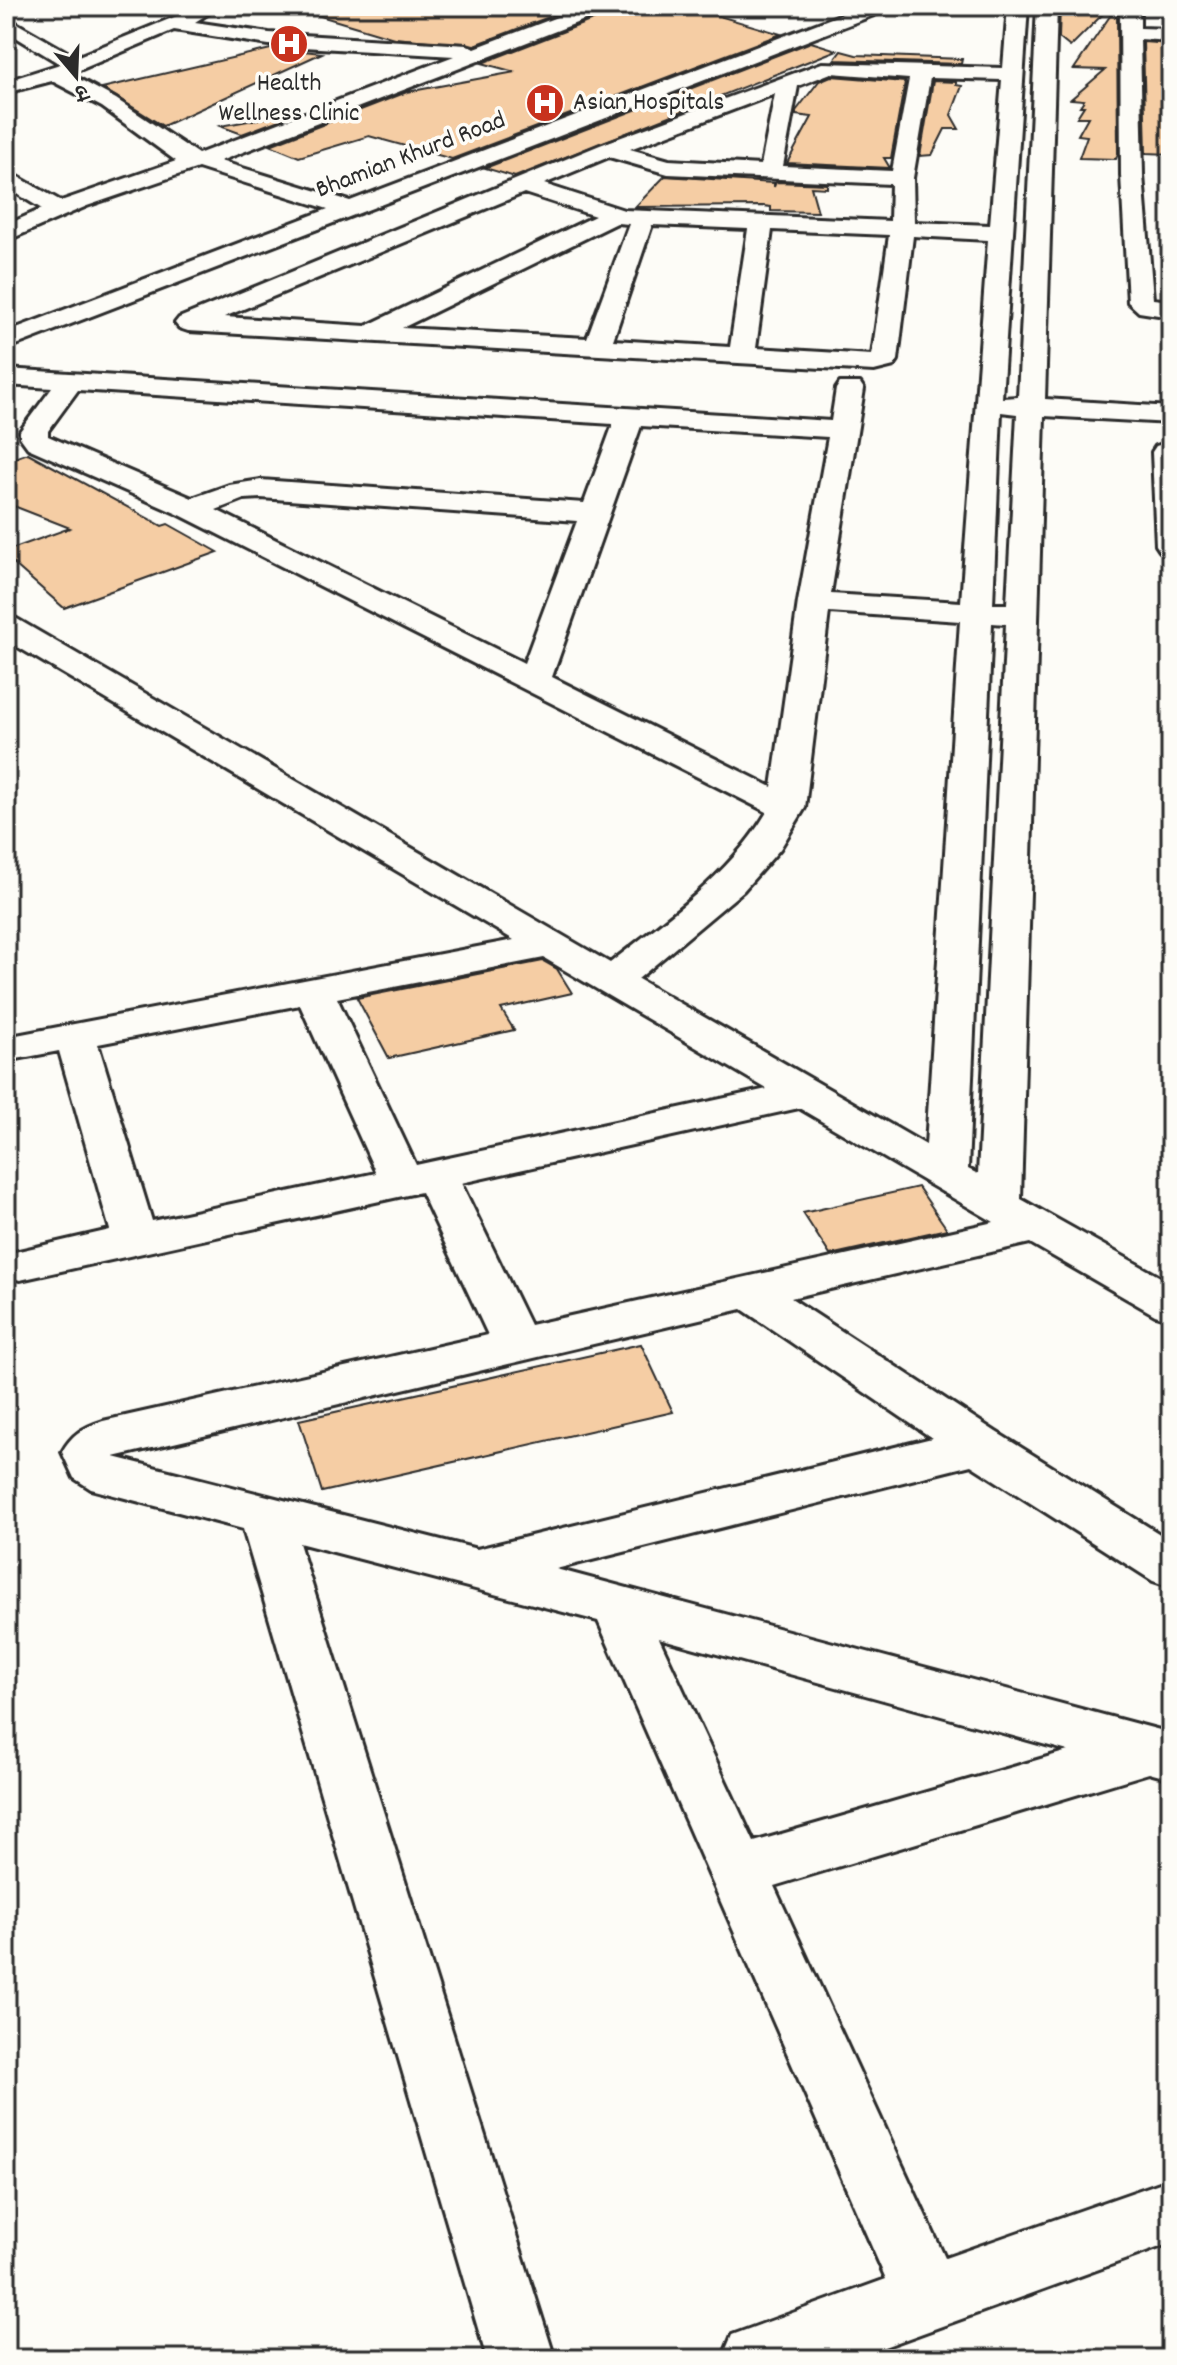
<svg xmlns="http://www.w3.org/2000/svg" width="1177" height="2365" font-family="Dekko,'Playpen Sans Deva',sans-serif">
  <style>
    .building { fill: #f5cda4; stroke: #2b2b2b; stroke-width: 2 }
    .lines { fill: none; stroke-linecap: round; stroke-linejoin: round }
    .minor-casing { stroke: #2b2b2b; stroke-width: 6 }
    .minor { fill: #fdfcf7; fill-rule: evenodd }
    .labels { text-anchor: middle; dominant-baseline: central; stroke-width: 7; stroke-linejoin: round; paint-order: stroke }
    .far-poi-label { font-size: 26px; fill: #2b2b2b; stroke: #fdfcf7 }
    .far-street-label { font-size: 26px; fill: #2b2b2b; stroke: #fdfcf7 }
  </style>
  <rect width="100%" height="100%" fill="#fdfcf7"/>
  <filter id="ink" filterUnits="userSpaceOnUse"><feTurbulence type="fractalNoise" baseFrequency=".0125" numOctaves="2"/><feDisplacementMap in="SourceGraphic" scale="16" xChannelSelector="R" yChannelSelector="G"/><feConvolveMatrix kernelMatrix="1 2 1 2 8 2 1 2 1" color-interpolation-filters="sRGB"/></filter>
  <g filter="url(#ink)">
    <!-- building -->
    <g class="building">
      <polygon points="318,6 578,6 475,45 394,38 317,15"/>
      <polygon points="616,6 685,6 781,34 452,159 369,136 299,157 270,145 407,92 515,72 482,63 611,13"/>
      <polygon points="1060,6 1111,6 1070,47 1059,38"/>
      <polygon points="1110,16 1117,17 1118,153 1116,159 1079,158 1087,136 1078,135 1088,117 1077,117 1084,106 1080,106 1084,100 1071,99 1105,70 1074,69"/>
      <polygon points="811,42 837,50 515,177 485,168"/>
      <polygon points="1143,42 1171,44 1171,154 1146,153"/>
      <polygon points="275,48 322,53 163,126 102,88"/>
      <polygon points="841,51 856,55 962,59 961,64 834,60"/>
      <polygon points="831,76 905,82 891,158 884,158 890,168 787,163 812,117 796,115 796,111 819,81"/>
      <polygon points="933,81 956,82 956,85 962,86 951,115 959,129 945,129 932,155 920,156"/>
      <polygon points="303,111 242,134 220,126"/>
      <polygon points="665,176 774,183 774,187 776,182 827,184 827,188 811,187 818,212 771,211 771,207 763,206 635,207"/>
      <polygon points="28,453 162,526 168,524 218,552 64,608 6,557 6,551 70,528 6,503 6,461"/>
      <polygon points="543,961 557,969 572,993 501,1009 514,1030 389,1058 357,998"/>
      <polygon points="918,1187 947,1229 830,1255 803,1213"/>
      <polygon points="641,1344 673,1412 322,1492 299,1420"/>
    </g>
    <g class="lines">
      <!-- minor casing -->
      <g class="minor-casing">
        <g id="minor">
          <path d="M 586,6 L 613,6 L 610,10 L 220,161 L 350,201 L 863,6 L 890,6 L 887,10 L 6,349 L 6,332 L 328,209 L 198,168 L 87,206 L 6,241 L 6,225 L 42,209 L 6,187 L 6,170 L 61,201 L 176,161 L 102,107 L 52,81 L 6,93 L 6,81 L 60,64 L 6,31 L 6,17 L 76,57 L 199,7 L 209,13 L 195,22 L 269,33 L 467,45 L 475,48 ZM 174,30 L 269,45 L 454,56 L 198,154 L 116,99 L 70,74 Z"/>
          <path d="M 1008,6 L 1028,6 L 1002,398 L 1018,397 L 1037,6 L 1057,6 L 1045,399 L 1171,407 L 1171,423 L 1044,416 L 1021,1199 L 1171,1283 L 1171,1320 L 1155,1315 L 1030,1243 L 791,1298 L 996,1432 L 1171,1541 L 1171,1587 L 1153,1581 L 971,1465 L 556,1569 L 1171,1733 L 1171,1779 L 1149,1773 L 774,1886 L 945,2258 L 1171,2179 L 1171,2243 L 851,2359 L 722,2359 L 732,2335 L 886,2279 L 598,1621 L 299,1543 L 555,2359 L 487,2359 L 243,1529 L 91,1489 L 74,1478 L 62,1452 C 72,1434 84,1427 103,1421 L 488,1335 L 421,1192 L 20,1280 L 6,1276 L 6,1254 L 110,1230 L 59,1051 L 6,1061 L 6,1037 L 514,940 L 6,640 L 6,616 L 17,619 L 610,963 C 666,919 730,875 767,812 L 180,515 L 28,448 L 20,437 L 20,431 L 52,388 L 6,385 L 6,369 L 831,421 L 836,389 L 840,383 L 860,383 L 864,389 L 831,594 L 961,602 L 988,240 L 913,236 L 898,360 L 894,366 L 874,371 L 188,331 L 179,328 L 175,323 L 179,318 L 600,145 L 822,63 L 1003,68 ZM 831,73 L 909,79 L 892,171 L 783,166 L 798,86 ZM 930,78 L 1002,80 L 990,225 L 914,222 L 913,178 ZM 775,94 L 761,165 L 669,160 L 630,149 ZM 609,157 L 668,174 L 891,184 L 890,221 L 624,210 L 544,184 ZM 524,193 L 595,216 L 366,326 L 224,317 ZM 617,223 L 629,224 L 587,338 L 402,328 ZM 652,225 L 748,229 L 730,347 L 613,340 ZM 772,230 L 889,235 L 872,355 L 756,348 ZM 78,390 L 613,424 L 584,503 L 261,480 L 229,485 L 192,498 L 48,436 L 48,431 ZM 1001,412 L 1017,414 L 1007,604 L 993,604 ZM 641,426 L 828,437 L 798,602 L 772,787 L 552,677 ZM 261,498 L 577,521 L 524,663 L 216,510 L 244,499 ZM 829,612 L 960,621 L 926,1145 L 638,979 L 743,891 L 780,849 L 805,808 ZM 992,623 L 1006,624 L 978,1174 L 968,1169 ZM 544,958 L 767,1089 L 416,1165 L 337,998 ZM 300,1005 L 376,1173 L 152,1221 L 98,1044 ZM 799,1108 L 994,1222 L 530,1325 L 461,1183 ZM 742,1309 L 932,1438 L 477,1549 L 114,1457 ZM 659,1638 L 1068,1751 L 754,1842 Z"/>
          <polygon points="1120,6 1140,6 1140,28 1171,29 1171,41 1140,39 1143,175 1153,299 1171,301 1171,317 1139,312 1128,302 1121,175"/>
          <polygon points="1166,443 1171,445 1171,554 1160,551 1156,545 1152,452 1156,446"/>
        </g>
      </g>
      <!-- minor -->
      <use href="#minor" class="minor"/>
    </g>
  </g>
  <!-- icons -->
  <defs>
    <g id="hospital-disc" transform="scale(2)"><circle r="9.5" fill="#c8321e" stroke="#fdfcf7"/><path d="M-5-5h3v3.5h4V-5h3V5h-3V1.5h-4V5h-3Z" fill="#fff"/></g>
  </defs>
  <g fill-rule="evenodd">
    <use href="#hospital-disc" x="289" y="44"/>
    <use href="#hospital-disc" x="545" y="103"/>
  </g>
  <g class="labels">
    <!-- far-poi labels -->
    <g class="far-poi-label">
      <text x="289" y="84">Health<tspan x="289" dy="30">Wellness Clinic</tspan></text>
      <text x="573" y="103" text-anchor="start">Asian Hospitals</text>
    </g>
    <!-- far-street labels -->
    <g class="far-street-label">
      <text transform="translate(411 156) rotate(-21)">Bhamian Khurd Road</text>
    </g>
  </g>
  <!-- margin -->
  <rect width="1177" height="2365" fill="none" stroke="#fdfcf7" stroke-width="32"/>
  <rect x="16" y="16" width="1145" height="2333" fill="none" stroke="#2b2b2b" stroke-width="3" filter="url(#ink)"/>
  <!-- north arrow -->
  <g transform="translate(76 76) rotate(161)" stroke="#fdfcf7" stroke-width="6" paint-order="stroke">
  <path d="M0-6L14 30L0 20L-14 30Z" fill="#2b2b2b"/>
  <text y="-12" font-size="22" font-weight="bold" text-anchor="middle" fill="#2b2b2b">उ</text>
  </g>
</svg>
